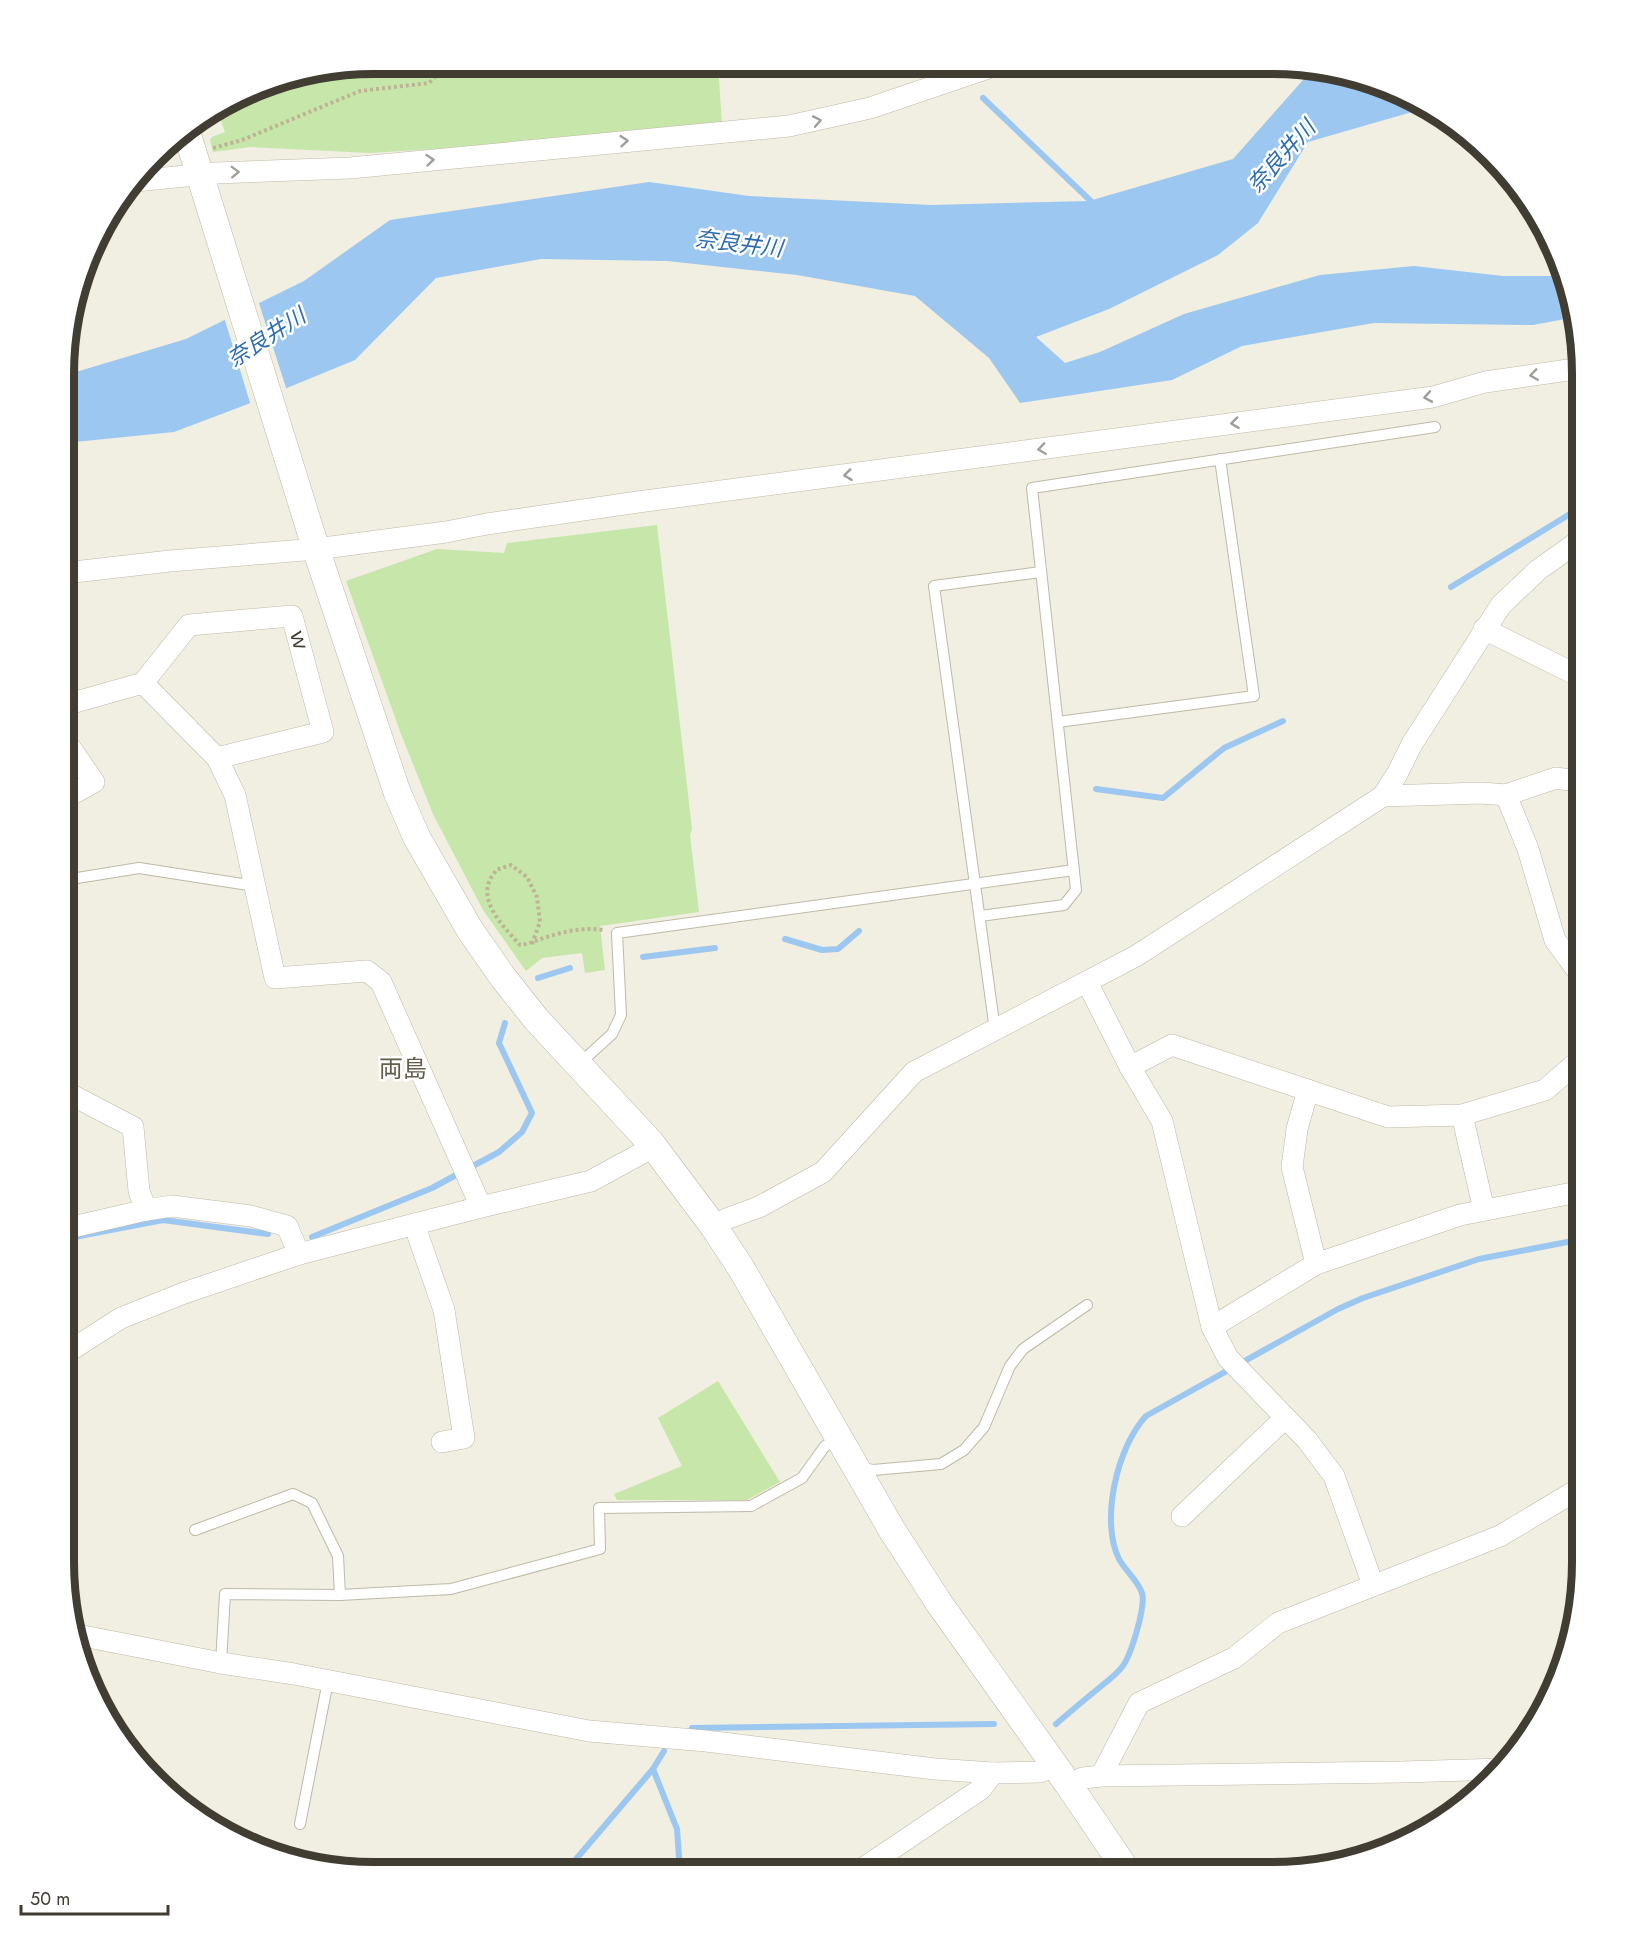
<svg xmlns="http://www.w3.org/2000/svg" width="1646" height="1935" font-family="Jost,'Noto Sans JP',sans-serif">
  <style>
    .green { fill: #c6e7a9 }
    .water { fill: #9cc7f0 }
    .pier { fill: #f1eee2 }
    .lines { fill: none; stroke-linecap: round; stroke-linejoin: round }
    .stream { stroke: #9cc7f0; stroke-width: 6 }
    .service-casing { stroke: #bfb9a7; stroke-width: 12 }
    .minor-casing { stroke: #bfb9a7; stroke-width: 22 }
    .tertiary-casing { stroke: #bfb9a7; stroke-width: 28 }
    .path { stroke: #beb396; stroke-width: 4; stroke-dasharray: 3 3; stroke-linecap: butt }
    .service { stroke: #fff; stroke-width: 10 }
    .minor { stroke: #fff; stroke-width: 21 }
    .tertiary { stroke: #fff; stroke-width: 27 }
    .oneway { stroke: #a09e98 }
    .labels { text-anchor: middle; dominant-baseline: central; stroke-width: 5; stroke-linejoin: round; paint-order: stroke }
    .street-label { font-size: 21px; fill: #423d32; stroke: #fff }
    .water-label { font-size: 22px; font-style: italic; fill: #2c6cae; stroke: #fff }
    .quarter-label { font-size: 24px; fill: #655c4a; stroke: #fff }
    .rim { fill: none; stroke: #423d32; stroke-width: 8 }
  </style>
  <rect width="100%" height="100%" fill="#f1eee2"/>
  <!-- green -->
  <g class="green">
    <polygon points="373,63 718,64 722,126 500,145 370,153 250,147 213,152 210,140 212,137 225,132 218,112 273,80"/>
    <polygon points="657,525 692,829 690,835 699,912 600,926 605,970 585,973 582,953 542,958 526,971 483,910 433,814 401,734 346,581 437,549 504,553 507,543"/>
    <polygon points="718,1381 780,1482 747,1500 617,1500 614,1494 682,1466 658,1418"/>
  </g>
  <!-- water -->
  <polygon class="water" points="1323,68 1391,86 1444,115 1412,112 1308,142 1258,223 1218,255 1109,309 1036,337 1065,363 1100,352 1184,314 1320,275 1414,266 1503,276 1565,276 1572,293 1576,317 1533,325 1374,323 1242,346 1172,380 1020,403 989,358 915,296 797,275 667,261 541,259 436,278 355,360 248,404 174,432 65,443 66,375 186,339 304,281 390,220 649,182 749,196 931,205 1089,201 1233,159 1311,71"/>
  <!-- pier -->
  <polygon class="pier" points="258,300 287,391 251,406 224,317"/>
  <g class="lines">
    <!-- stream -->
    <g class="stream">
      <polyline points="747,64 748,66 931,66"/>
      <polyline points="983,98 1096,206"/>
      <polyline points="1451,587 1583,506"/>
      <polyline points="1096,789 1163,798 1224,748 1283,721"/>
      <polyline points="785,939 822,950 838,949 859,931"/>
      <polyline points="643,957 715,948"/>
      <polyline points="538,978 570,968"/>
      <polyline points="312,1237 432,1188 499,1152 522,1132 532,1113 499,1043 505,1023"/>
      <polyline points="64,1239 163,1220 268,1234"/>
      <path d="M 1056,1724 C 1070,1712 1084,1700 1099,1688 C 1106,1682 1116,1675 1122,1667 C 1131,1656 1146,1606 1142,1593 C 1139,1582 1124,1569 1119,1559 C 1100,1521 1117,1447 1146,1416 L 1338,1309 L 1363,1298 L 1479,1259 L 1583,1239"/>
      <polyline points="692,1728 994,1724"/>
      <polyline points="653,1769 677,1829 680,1871"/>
      <polyline points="570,1871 571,1865 653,1769 664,1751"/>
    </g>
    <!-- service casing -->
    <g class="service-casing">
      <g id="service">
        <polyline points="1058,722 1254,696 1220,459"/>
        <polyline points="65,880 139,868 255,886"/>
        <polyline points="980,916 1064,905 1076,890 1032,488 1435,427"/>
        <polyline points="995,1030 934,586 1041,572"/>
        <polyline points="578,1065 612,1034 621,1015 617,933 1074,870"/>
        <polyline points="859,1467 873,1470 941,1464 964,1450 984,1427 1010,1366 1023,1349 1087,1305"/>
        <polyline points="195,1530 293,1494 312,1503 338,1556 340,1595"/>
        <polyline points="221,1663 225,1594 340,1595 451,1589 600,1549 599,1508 751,1506 802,1478 825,1446 838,1439"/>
        <polyline points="300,1824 328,1681"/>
      </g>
    </g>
    <!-- minor casing -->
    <g class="minor-casing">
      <g id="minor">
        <polyline points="135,181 216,173 350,168 789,126 870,108 997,65"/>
        <polyline points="65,573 170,561 316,549 446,532 487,524 638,502 1433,397 1485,382 1582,368"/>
        <polyline points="1484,629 1583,678"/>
        <polyline points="143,683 217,758 235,795 275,978 367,971 381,982 481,1207"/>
        <polyline points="143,683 189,625 292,616 323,732 217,758"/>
        <polyline points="65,705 143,683"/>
        <polyline points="1506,795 1556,778 1583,782"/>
        <polyline points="1383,796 1482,793 1506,795 1528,849 1555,940 1580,974 1583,973"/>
        <polyline points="65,798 94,782 65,740"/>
        <polyline points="1087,982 1130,1067 1162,1121 1212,1327 1228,1358 1307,1440 1334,1476 1373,1585"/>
        <polyline points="1130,1067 1172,1045 1388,1117 1462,1115 1545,1090 1583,1057"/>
        <polyline points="1308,1090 1297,1129 1292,1167 1316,1264"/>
        <polyline points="64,1091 133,1127 139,1191 146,1210 172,1206 251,1216 287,1226 299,1254"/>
        <polyline points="1462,1115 1484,1210"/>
        <polyline points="414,1224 444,1310 464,1438 442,1442"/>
        <polyline points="714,1227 726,1219 759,1207 823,1172 914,1072 1136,956 1383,796 1397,774 1412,744 1501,605 1538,570 1583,538"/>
        <polyline points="64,1229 146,1210"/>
        <polyline points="1212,1327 1316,1264 1460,1215 1583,1191"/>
        <polyline points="63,1355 121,1318 184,1293 299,1254 481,1207 591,1181 642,1153 651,1143"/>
        <polyline points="1182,1516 1285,1418"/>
        <polyline points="73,1634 221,1663 294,1674 589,1731 706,1741 935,1769 993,1773 1040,1772 1055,1766"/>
        <polyline points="1101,1776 1139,1703 1234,1658 1278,1623 1500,1536 1582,1487"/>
        <polyline points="1068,1784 1083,1778 1101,1776 1402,1772 1502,1769"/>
        <polyline points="859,1871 981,1789 993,1773"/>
      </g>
    </g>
    <!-- tertiary casing -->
    <g class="tertiary-casing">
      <polyline id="tertiary" points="186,130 316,549 397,792 417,838 470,930 502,976 536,1019 651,1143 714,1227 741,1268 892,1530 939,1603 1068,1784 1127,1871"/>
    </g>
    <!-- path -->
    <g class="path">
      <polyline points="213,148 242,140 360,91 429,83 436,76"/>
      <path d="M 532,944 L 540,922 L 537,897 L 527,877 L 511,865 L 496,870 C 494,874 490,878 489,882 C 480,905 507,930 520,945 C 530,944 537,940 547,937 C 565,931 586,927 604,930"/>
    </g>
    <!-- service -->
    <use href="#service" class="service"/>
    <!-- minor -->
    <use href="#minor" class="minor"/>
    <!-- tertiary -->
    <use href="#tertiary" class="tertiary"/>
  </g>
  <!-- one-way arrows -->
  <defs><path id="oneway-chevron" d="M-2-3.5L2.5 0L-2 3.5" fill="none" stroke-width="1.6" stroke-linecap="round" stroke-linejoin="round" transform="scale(1.5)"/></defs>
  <g class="oneway">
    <use href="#oneway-chevron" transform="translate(817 121) rotate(-11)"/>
    <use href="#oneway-chevron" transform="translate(624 141) rotate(-5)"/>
    <use href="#oneway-chevron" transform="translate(430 160) rotate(-5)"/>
    <use href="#oneway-chevron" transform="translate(235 172) rotate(-2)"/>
    <use href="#oneway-chevron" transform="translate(1534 375) rotate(172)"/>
    <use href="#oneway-chevron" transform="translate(1428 397) rotate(170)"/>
    <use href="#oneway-chevron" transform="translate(1235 423) rotate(173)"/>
    <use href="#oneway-chevron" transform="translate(1042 449) rotate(172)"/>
    <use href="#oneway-chevron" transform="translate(848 475) rotate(173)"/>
  </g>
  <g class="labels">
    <!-- street labels -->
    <g class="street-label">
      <text transform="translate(299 640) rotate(75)">ｗ</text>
    </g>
    <!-- water labels -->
    <g class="water-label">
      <text transform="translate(1281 156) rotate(-48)">奈良井川</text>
      <text transform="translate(739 243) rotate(7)">奈良井川</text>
      <text transform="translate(266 337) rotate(-33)">奈良井川</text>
    </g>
    <!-- quarter labels -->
    <g class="quarter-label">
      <text x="403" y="1068">両島</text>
    </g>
  </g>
  <!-- crop -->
  <path d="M0 0H1646V1935H0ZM374 74H1272A300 300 0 0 1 1572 374V1562A300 300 0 0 1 1272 1862H374A300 300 0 0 1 74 1562V374A300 300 0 0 1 374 74Z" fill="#fff" fill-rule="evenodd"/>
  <path class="rim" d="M374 74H1272A300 300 0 0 1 1572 374V1562A300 300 0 0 1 1272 1862H374A300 300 0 0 1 74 1562V374A300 300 0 0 1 374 74Z"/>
  <!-- scale -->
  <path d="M21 1905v9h147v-9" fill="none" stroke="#423d32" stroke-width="3"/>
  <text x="30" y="1905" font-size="18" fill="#423d32" stroke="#ffffff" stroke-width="4.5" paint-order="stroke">50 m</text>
</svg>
